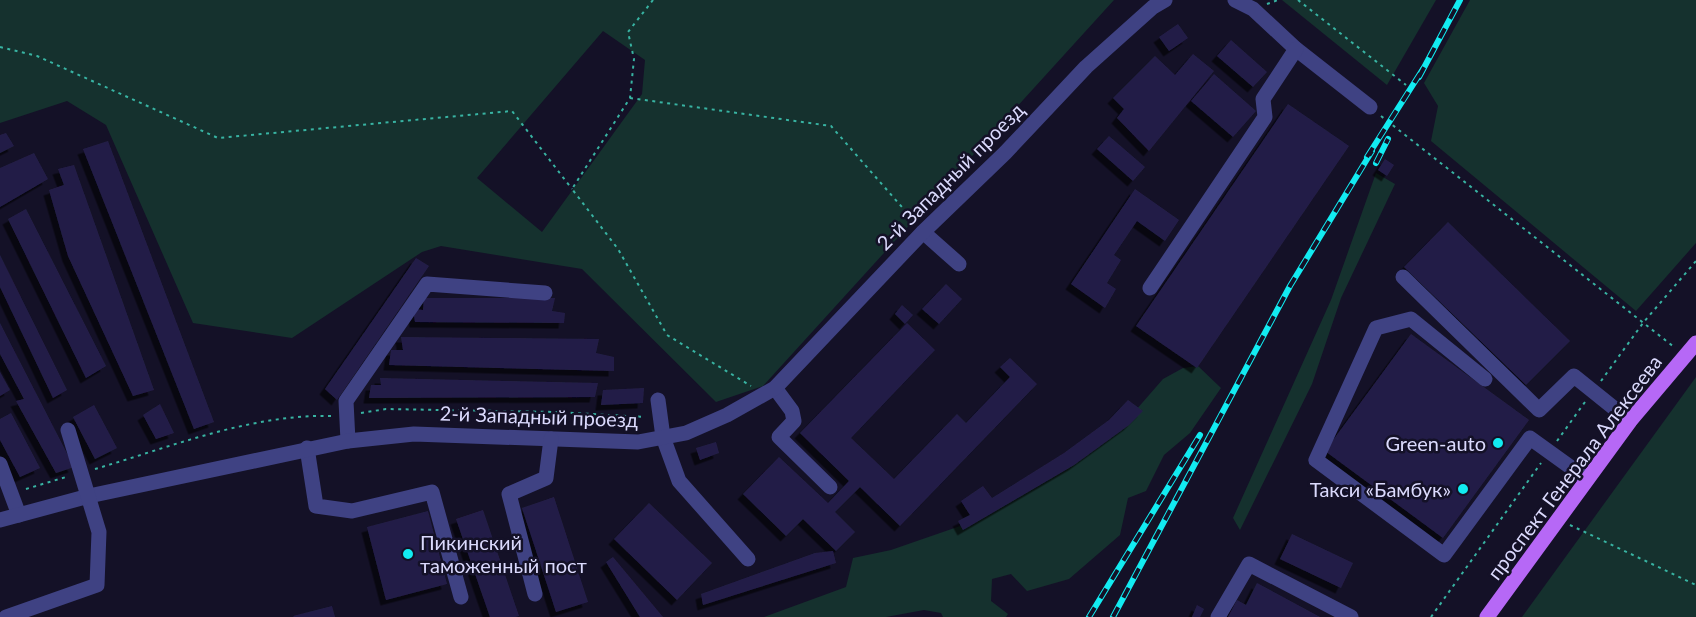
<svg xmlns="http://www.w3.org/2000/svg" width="1696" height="617" font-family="Lato,sans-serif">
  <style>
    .green { fill: #15312e; fill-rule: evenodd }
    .building { fill: #241f47; filter: url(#shadow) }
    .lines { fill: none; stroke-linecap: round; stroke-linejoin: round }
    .path { stroke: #38b3a2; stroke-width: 2; stroke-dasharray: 3 4.5; stroke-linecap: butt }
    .minor { stroke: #3f4283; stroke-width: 15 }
    .major { stroke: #b668f6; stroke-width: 15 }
    .rail-casing { stroke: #12ebf1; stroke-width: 6 }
    .rail { stroke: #141127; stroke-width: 4; stroke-dasharray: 11; stroke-linecap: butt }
    .poi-dot { fill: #12ebf1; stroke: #141127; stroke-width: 2 }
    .labels { text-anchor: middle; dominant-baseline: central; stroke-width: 5; stroke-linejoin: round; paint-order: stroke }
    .street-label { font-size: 20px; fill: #dbdafd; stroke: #141127 }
    .poi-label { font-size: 20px; fill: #dbdafd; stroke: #141127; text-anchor: end }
  </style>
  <defs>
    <filter id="shadow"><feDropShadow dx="-5.5" dy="5.5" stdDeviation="0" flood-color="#0009"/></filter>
  </defs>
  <rect width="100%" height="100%" fill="#141127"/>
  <!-- green -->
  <g class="green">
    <path d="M 0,0 L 1114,0 L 763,386 L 716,402 L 582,269 L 441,246 L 422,252 L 292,338 L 193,323 L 106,125 L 67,101 L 0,123 ZM 603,31 L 645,60 L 642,94 L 542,232 L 477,178 Z"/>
    <polygon points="1282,0 1436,0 1387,85"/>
    <polygon points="1470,0 1696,0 1696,243 1636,311 1431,141 1438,106 1424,83"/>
    <polygon points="1376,173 1395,184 1341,298 1312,384 1240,530 1233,518 1331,300"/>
    <polygon points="1198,366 1221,388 1190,433 1164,455 1146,491 1128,498 1120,535 1069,579 1027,591 1011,574 992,579 991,601 1008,614 1006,617 943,617 941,613 924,610 886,617 764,617 846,587 853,558 891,550 966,524 1129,418 1163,379 1183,368"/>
    <polygon points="1696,377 1696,617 1522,617"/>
  </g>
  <!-- building -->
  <g class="building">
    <polygon points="1178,24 1188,38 1169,51 1159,37"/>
    <polygon points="1231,40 1267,72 1253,87 1217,56"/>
    <polygon points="1193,54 1214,71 1149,151 1117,118 1124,109 1113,98 1155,56 1175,75"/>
    <polygon points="1214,74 1256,111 1233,137 1191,101"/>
    <polygon points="1288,104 1349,146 1197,368 1136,326"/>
    <polygon points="6,133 14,146 0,153 0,135"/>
    <polygon points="1109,136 1145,167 1133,181 1097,149"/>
    <polygon points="108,141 214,422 194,429 83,149"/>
    <polygon points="34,153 48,179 0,207 0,168"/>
    <polygon points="1385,159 1394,165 1387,176 1378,170"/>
    <polygon points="74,165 154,390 133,396 68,256 49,190 64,185 58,169"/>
    <polygon points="1135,189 1179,220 1165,241 1137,221 1114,255 1121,260 1107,283 1116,289 1105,308 1071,284"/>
    <polygon points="26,209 106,366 86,378 8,219"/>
    <polygon points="1448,222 1570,341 1526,385 1404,267"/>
    <polygon points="0,255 67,390 53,398 0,287"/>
    <polygon points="416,258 429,266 337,400 325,389"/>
    <polygon points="946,284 962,299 939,324 922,309"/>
    <polygon points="424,298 555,298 552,311 565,313 564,323 415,322 413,309 423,310"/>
    <polygon points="902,305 913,315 905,324 895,314"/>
    <polygon points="0,323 74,467 56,473 16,401 24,399 0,354"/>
    <polygon points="907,323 935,350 851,438 894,479 957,414 966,423 1010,377 1000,367 1010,358 1037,384 900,526 860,487 835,512 855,532 836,551 803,519 786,536 743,494 779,457 828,503 849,481 800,433"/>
    <polygon points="1411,334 1529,420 1443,538 1325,451"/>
    <polygon points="401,337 599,339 596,353 614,357 614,371 389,365 391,350 403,350"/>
    <polygon points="0,372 10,390 0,396"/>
    <polygon points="380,378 598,383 595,397 369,398 371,385 381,385"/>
    <polygon points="644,388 643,403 601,405 603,390"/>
    <polygon points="1128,400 1143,411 1129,425 1074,465 963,530 958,521 970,515 961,501 983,486 992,498 1064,453 1109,420"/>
    <polygon points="160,404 174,433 156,439 143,415"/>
    <polygon points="94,405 117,448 95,459 73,417"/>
    <polygon points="11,413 40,468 20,477 0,440 0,419"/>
    <polygon points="716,442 719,453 700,460 696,448"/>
    <polygon points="554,497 588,602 556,612 522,508"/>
    <polygon points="649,503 712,563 677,600 614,539"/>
    <polygon points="483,510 519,616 515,617 490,617 456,519"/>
    <polygon points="428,511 447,584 386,600 367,527"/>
    <polygon points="1292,534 1353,563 1341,588 1280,559"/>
    <polygon points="833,551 836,563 703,605 701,594 815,553"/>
    <polygon points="613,557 663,617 640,617 606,562"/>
    <polygon points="1257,583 1320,617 1228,617 1237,600 1246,605"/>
    <polygon points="1197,605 1204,609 1200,617 1192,617"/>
    <polygon points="332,606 335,617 294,617 293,616"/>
  </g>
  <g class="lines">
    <!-- path -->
    <g class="path">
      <polyline points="653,0 628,32 634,59 630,98 572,189 618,249 667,335 751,386"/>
      <polyline points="1298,0 1406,85"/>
      <polyline points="1267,4 1278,0"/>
      <polyline points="0,47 37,56 218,138 512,111 572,189"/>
      <polyline points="630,98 831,126 915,222"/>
      <polyline points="1381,116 1674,347"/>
      <polyline points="1601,381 1643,323 1696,261"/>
      <polyline points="361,413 386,409 556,412 645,417"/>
      <polyline points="1557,441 1585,402"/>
      <path d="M 95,469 C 171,447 251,414 331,416"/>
      <polyline points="26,489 66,477"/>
      <polyline points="1570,525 1696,585"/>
      <polyline points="1431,617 1541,463"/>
    </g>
    <!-- minor -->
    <g class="minor">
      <polyline points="1235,0 1253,9 1296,49 1370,107"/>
      <polyline points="923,232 959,264"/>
      <polyline points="1403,277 1539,410 1574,376 1630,421"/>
      <polyline points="1150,288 1265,117 1263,99 1296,49"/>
      <polyline points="1485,379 1411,319 1376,328 1316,460 1444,555 1530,438 1587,479"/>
      <polyline points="775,388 792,411 794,421 779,437 830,487"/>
      <polyline points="658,400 663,437 679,481 748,559"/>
      <polyline points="348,441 346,401 427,284 545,293"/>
      <polyline points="307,448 316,506 352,511 432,492 461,597"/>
      <polyline points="0,464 19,515"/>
      <polyline points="0,520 89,496 348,441 414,434 638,442 686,433 727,415 775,388 923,232 1005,153 1086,67 1153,7 1165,0"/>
      <polyline points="535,594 509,494 546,478 551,439"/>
      <polyline points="6,617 97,585 99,532 68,430"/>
      <polyline points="1218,617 1249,564 1351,617"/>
    </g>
    <!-- major -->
    <polyline class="major" points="1487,617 1630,421 1696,343"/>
    <!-- rail casing -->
    <g class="rail-casing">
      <g id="rail">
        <polyline points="1419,77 1460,0"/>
        <polyline points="1367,157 1423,69"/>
        <polyline points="1376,163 1388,139"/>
        <polyline points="1089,617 1200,435"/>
        <polyline points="1113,617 1290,286 1372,151"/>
      </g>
    </g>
    <!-- rail -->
    <use href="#rail" class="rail"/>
  </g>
  <!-- markers -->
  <g class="poi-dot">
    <circle cx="1498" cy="443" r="6"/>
    <circle cx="1463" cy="489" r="6"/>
    <circle cx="408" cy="554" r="6"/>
  </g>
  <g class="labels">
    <!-- street labels -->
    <g class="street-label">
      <text transform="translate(950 176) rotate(-45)">2-й Западный проезд</text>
      <text transform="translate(539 416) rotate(2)">2-й Западный проезд</text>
      <text transform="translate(1574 467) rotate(-53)">проспект Генерала Алексеева</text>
    </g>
    <!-- poi labels -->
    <g class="poi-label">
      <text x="1486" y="443">Green-auto</text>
      <text x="1451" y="489">Такси «Бамбук»</text>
      <text x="420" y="542" text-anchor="start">Пикинский<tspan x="420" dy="23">таможенный пост</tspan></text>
    </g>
  </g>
</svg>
